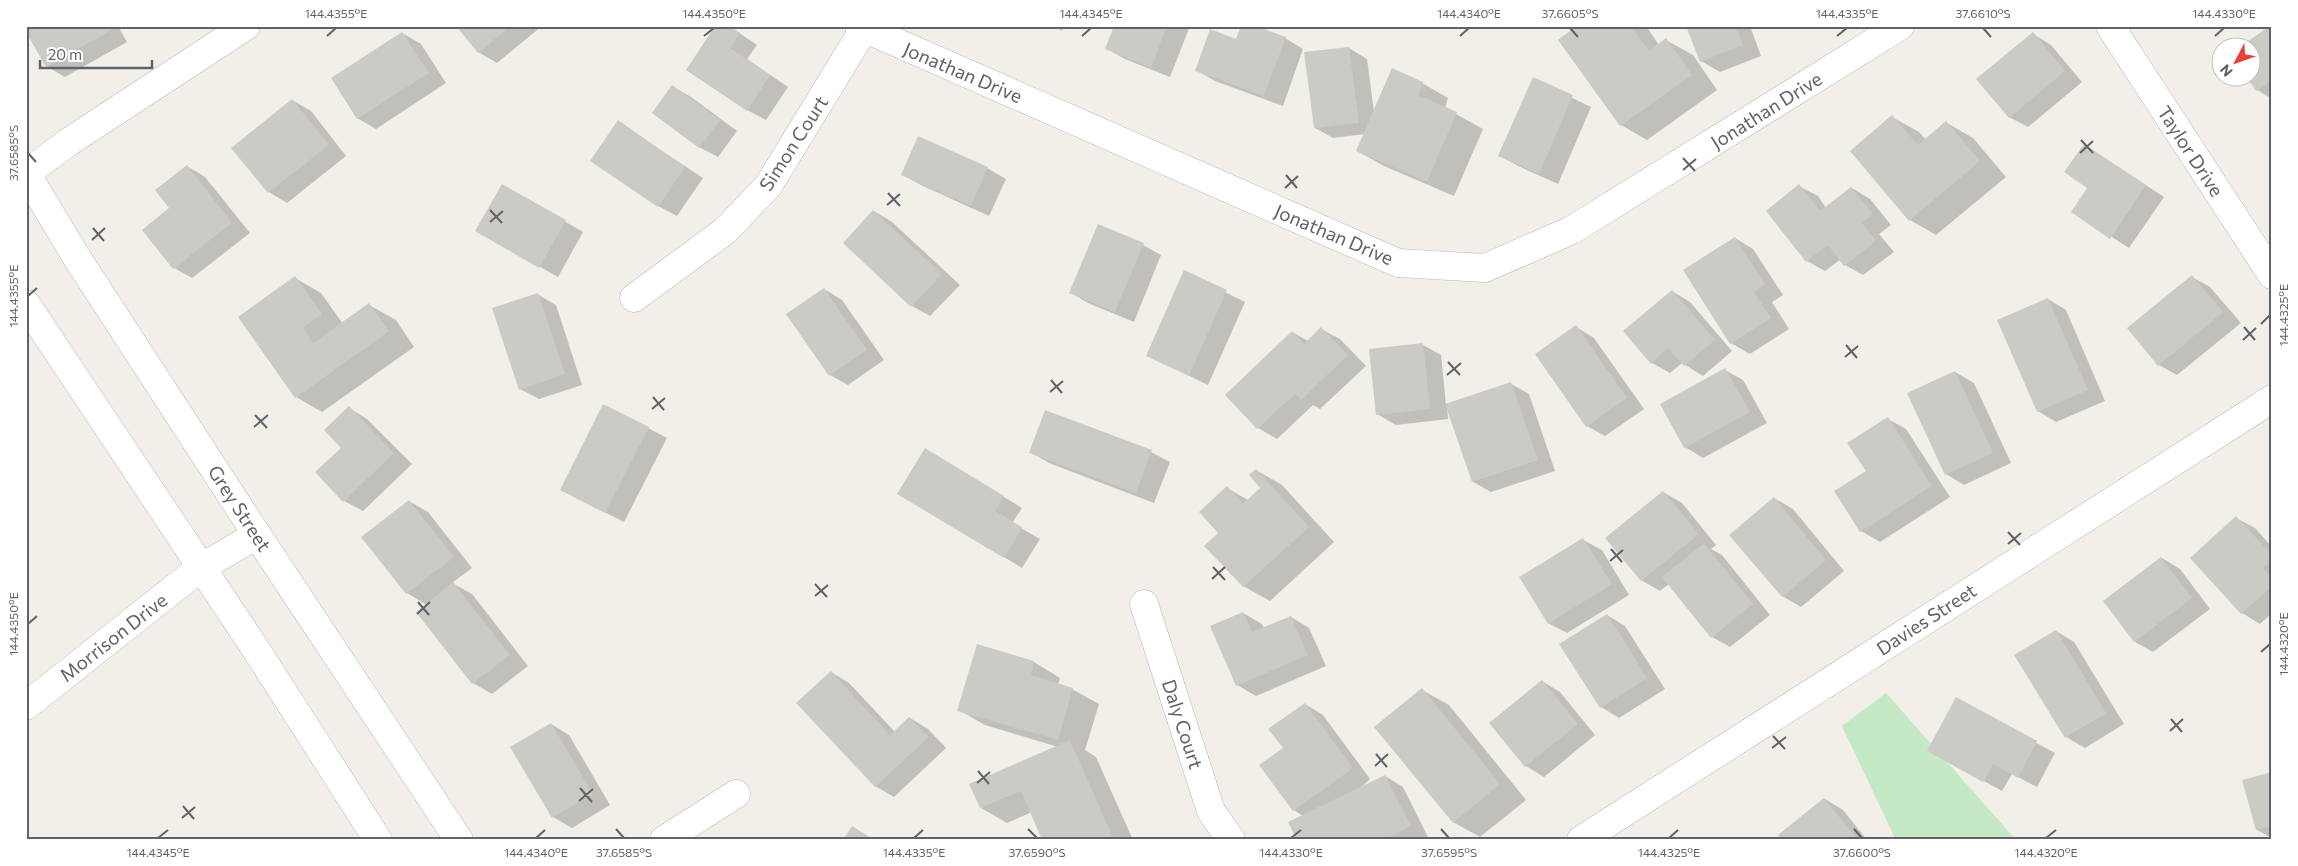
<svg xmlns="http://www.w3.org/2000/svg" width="2298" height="866" font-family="Commissioner,sans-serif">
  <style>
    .green { fill: #c5e8c5 }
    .shadow { fill: #0003 }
    .building { fill: #cccac5 }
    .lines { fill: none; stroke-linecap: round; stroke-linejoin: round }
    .minor-casing { stroke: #b5b8bc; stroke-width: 29 }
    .minor { stroke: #fff; stroke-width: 28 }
    .ticks { fill: none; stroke: #5f6368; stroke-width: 2 }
    .labels { text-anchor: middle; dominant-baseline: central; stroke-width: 5; stroke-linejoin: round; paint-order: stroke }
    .street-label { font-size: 19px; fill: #5f6368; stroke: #fff }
    .neatline { fill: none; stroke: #5f6368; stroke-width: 2 }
    .ticks-label { font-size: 12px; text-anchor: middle; fill: #5f6368 }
  </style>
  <rect width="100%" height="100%" fill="#f1efe8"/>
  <!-- green -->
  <polygon class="green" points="1886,693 2016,840 1896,840 1842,726"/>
  <!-- shadow -->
  <g class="shadow">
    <polygon points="26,26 118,26 127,42 65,77 46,66"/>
    <polygon points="458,26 542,26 497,63 478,52"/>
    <polygon points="716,26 729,26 757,45 747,59 788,87 766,120 747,110"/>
    <polygon points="1054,26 1064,26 1062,31"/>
    <polygon points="1115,26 1190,26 1170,77 1125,59 1107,49"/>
    <polygon points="1579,26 1646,26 1659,45 1666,40 1693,55 1717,90 1647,140 1621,125"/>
    <polygon points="1688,26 1750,26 1761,56 1720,72 1701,61"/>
    <polygon points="2272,27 2272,99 2257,90 2249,78 2250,78"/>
    <polygon points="402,33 421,44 446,83 376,129 357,118"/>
    <polygon points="2033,34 2051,45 2082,82 2028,127 2009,117"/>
    <polygon points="1285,38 1303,49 1283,106 1215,81 1196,70 1237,40"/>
    <polygon points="1349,48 1367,59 1374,112 1422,83 1448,98 1445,108 1483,129 1454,196 1384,166 1357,151 1365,134 1333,138 1315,128"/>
    <polygon points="1533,79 1591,107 1558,184 1518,166 1500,156"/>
    <polygon points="672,86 691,97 737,131 718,157 699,147"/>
    <polygon points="292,100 311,111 346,156 287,203 269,192"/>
    <polygon points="1892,117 1919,132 1926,140 1947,123 1973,138 2006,177 1936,235 1910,220 1852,151"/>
    <polygon points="618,122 703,178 677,216 658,206"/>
    <polygon points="2084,145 2164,197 2129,248 2073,212 2089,188"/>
    <polygon points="187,166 205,177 250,233 192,278 174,268"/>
    <polygon points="987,168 1006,179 989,216 921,185 903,175"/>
    <polygon points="502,185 583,232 558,277 477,231"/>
    <polygon points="1799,186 1818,196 1826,208 1852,188 1870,199 1891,225 1879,234 1894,252 1863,275 1845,265 1841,259 1825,271 1807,261"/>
    <polygon points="874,211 892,222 960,285 930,316 912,306"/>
    <polygon points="1735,238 1753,249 1783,295 1772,302 1789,329 1750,354 1731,343"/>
    <polygon points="1143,245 1161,255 1134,322 1088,303 1070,292"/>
    <polygon points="1184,272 1245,302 1208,385 1147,355"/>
    <polygon points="2192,277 2210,287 2241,323 2177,375 2159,365"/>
    <polygon points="295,278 321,293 343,324 369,305 396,320 414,347 322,412 296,397"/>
    <polygon points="824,289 842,300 884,360 848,385 830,375"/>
    <polygon points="1672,291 1690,302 1732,351 1703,376 1682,363 1670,373 1652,363"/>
    <polygon points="537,294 556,305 582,385 539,399 520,389"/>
    <polygon points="2048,299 2066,310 2105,401 2056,422 2038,411"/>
    <polygon points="1576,327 1594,338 1644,409 1605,436 1587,426"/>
    <polygon points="1321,329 1340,339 1366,366 1320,409 1313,405 1277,439 1258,428 1226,395 1292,332 1308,341"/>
    <polygon points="1423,345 1441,355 1446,405 1511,384 1529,394 1555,471 1491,492 1473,482 1447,407 1448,419 1396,425 1377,414"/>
    <polygon points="1725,370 1743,380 1767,423 1703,458 1685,447"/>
    <polygon points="1955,372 1974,383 2011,463 1964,485 1946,474"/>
    <polygon points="349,408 367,419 412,464 363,511 344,501 343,448"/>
    <polygon points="1888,419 1906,429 1950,497 1880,542 1861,531 1836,492 1867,471"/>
    <polygon points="648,428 667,438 624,522 561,490"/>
    <polygon points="1031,452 1151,452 1170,462 1154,503 1049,463"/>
    <polygon points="944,461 1022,508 1012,523 1040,539 1022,568 1004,557"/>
    <polygon points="1256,470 1282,485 1334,542 1270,601 1243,586 1219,533 1227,488 1248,500 1262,488"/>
    <polygon points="1663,492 1682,503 1716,545 1711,549 1722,555 1770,615 1730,647 1712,637 1669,584 1660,591 1641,580"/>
    <polygon points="1774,498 1793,509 1844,571 1801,607 1782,596"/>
    <polygon points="409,501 428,512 472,568 452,583 472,594 528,666 492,694 473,683 417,613 427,605 407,593 363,538"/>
    <polygon points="2236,518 2255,528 2272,547 2272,613 2260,624 2242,613"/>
    <polygon points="1583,540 1602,550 1629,595 1567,633 1548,623"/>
    <polygon points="2162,558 2180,569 2210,609 2153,652 2135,642"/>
    <polygon points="1243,613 1262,624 1264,629 1291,617 1309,628 1326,666 1256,696 1237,685"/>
    <polygon points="1607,615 1625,626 1665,689 1619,718 1601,707"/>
    <polygon points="2056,631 2074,642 2124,724 2085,748 2066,737"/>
    <polygon points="977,646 1034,662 1060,678 1058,684 1072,689 1099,704 1085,750 1096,757 1133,840 1044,840 1032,812 1007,823 981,808 1058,747 985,725 959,710"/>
    <polygon points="831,672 849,683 895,732 910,718 928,729 946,748 894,797 875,786"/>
    <polygon points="1542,681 1560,692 1595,735 1544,777 1526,766"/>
    <polygon points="1422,690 1449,705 1526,800 1480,837 1453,822"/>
    <polygon points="1956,699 2055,753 2037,787 2012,774 2002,791 1947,761"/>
    <polygon points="1305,704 1323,715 1370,779 1359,789 1385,776 1403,787 1428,837 1423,840 1298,840 1303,816 1294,810 1284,748"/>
    <polygon points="551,724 569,735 610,805 572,828 553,817"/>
    <polygon points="2272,773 2272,838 2257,830"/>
    <polygon points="1825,799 1843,810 1867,840 1784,840"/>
  </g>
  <!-- building -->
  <g class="building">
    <polygon points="26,26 107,26 110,31 46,67 26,32"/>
    <polygon points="456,26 511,26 478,53"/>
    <polygon points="715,26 729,26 740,33 730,48 770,75 747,111 686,70"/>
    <polygon points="1114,26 1167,26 1151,68 1105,49"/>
    <polygon points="1241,26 1256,26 1286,37 1264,96 1195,71 1210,29 1236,39"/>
    <polygon points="1577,26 1631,26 1649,51 1666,38 1692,75 1620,126 1558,40"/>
    <polygon points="1686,26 1736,26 1743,45 1700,62"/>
    <polygon points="2270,26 2272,26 2272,81 2256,91 2247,78 2250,78 2250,48 2238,48"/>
    <polygon points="402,32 429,73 357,119 331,78"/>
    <polygon points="2033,32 2065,71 2009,118 1976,79"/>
    <polygon points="1349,47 1359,123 1314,128 1304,52"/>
    <polygon points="1392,68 1423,82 1418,95 1457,112 1427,182 1356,151"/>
    <polygon points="1533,77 1573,95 1539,174 1498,156"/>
    <polygon points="672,85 720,120 699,148 652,113"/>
    <polygon points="292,99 329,145 268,193 231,148"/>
    <polygon points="1892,115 1918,145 1946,121 1980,161 1909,221 1850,151"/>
    <polygon points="618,120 685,167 658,207 590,161"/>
    <polygon points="918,136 988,167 971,206 901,175"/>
    <polygon points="2084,144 2146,185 2110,239 2071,212 2087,188 2064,172"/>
    <polygon points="187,165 232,223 173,269 142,230 169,208 155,190"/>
    <polygon points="502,184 566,220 539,268 475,231"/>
    <polygon points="1799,184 1820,211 1851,187 1873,214 1862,223 1876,241 1844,266 1828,245 1806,262 1766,211"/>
    <polygon points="873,210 942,274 911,307 843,243"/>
    <polygon points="1098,224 1144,243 1115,312 1069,293"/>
    <polygon points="1735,237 1765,284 1754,292 1771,318 1730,344 1683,270"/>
    <polygon points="1184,270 1227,290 1189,376 1146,356"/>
    <polygon points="2192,275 2223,312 2158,366 2127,328"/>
    <polygon points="295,276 322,314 303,328 313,343 369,303 389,331 295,398 238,317"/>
    <polygon points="824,288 867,350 829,376 786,314"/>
    <polygon points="1672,290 1715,340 1684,366 1668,348 1651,364 1623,331"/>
    <polygon points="538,293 565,374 519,390 492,308"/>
    <polygon points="2048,298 2088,390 2037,412 1997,320"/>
    <polygon points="1576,325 1627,398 1586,427 1535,354"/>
    <polygon points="1321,327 1348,355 1301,400 1295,394 1257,429 1225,395 1292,331 1304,344"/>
    <polygon points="1423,343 1430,409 1376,415 1369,349"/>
    <polygon points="1725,368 1750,412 1684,448 1660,404"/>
    <polygon points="1955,371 1993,453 1945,475 1907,393"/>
    <polygon points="1511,382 1538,460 1472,482 1445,404"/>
    <polygon points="603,404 649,427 605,513 560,490"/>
    <polygon points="349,406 394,453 343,502 315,472 341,448 324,430"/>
    <polygon points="1045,410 1152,450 1136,493 1029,453"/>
    <polygon points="1888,417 1932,486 1860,532 1834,491 1866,471 1847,443"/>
    <polygon points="925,448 1004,496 995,511 1022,527 1004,558 897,494"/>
    <polygon points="1256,469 1309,527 1243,587 1204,546 1218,533 1199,512 1227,486 1243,504 1260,488 1249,475"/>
    <polygon points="1663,491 1699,534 1641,581 1605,538"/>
    <polygon points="1774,497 1826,560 1782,597 1729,535"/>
    <polygon points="409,500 454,557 406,594 361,537"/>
    <polygon points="2236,516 2272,555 2272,561 2263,568 2272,577 2272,586 2241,614 2190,558"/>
    <polygon points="1583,538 1612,584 1548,624 1519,577"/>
    <polygon points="1704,543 1753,604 1711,638 1662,577"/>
    <polygon points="2161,557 2192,598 2134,642 2103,601"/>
    <polygon points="453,582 510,655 472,684 416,612"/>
    <polygon points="1243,612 1252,632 1291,616 1308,655 1236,686 1210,626"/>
    <polygon points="1607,614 1647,678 1600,708 1559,644"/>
    <polygon points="2056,630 2106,713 2065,738 2014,655"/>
    <polygon points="977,644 1034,661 1031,675 1073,688 1058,740 957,711"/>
    <polygon points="831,671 890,735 909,717 929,737 875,787 796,703"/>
    <polygon points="1542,680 1578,724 1525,767 1489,723"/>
    <polygon points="1422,688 1500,784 1453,823 1374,727"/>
    <polygon points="1956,697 2037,741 2018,778 1993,764 1983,782 1927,751"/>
    <polygon points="1305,703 1353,768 1293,811 1259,765 1283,748 1268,729"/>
    <polygon points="551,723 593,794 552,818 510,747"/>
    <polygon points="1070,740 1114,840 1042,840 1021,791 980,808 969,784"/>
    <polygon points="2272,772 2272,826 2256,830 2242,780"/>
    <polygon points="1385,775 1411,826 1384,840 1297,840 1288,822"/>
    <polygon points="1824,798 1858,840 1782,840 1778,835"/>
    <polygon points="852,826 874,840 843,840"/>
  </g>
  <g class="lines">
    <!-- minor casing -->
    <g class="minor-casing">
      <g id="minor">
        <polyline points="859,26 1398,263 1485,268 1572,230 1900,26"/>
        <polyline points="2110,26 2272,275"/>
        <polyline points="26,173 77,258 257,535 459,840"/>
        <polyline points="26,174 67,143 246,26"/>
        <polyline points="634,298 725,231 768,186 864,29"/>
        <polyline points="26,304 257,651 378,840"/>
        <polyline points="1144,604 1211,811 1231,840"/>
        <polyline points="26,706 200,568 257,535"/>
        <polyline points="664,840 736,794"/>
        <polyline points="1581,840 2272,399"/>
      </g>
    </g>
    <!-- minor -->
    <use href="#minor" class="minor"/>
  </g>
  <!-- ticks -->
  <path class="ticks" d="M 1570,28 L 1578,37M 1983,28 L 1991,37M 327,36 L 336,28M 704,36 L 714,28M 1082,36 L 1091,28M 1460,36 L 1469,28M 1837,36 L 1847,28M 2215,36 L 2224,28M 2081,140 L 2093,153M 28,153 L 36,162M 2080,153 L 2093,141M 1683,158 L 1695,171M 1683,170 L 1696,159M 1286,175 L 1297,188M 1285,188 L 1298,176M 888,193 L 900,206M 887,205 L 900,194M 490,210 L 502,223M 490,222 L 503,211M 93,228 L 104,241M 92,240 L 105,228M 28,296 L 37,288M 2261,324 L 2270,315M 2244,327 L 2255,340M 2243,340 L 2256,328M 1846,345 L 1857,358M 1845,357 L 1858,346M 1448,362 L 1460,375M 1447,375 L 1461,363M 1051,380 L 1062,393M 1050,392 L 1063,381M 653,397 L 664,410M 652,409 L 665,398M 255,415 L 267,428M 254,427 L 268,415M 2008,532 L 2020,545M 2008,544 L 2021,533M 1611,549 L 1622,562M 1610,561 L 1623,550M 1213,567 L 1225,580M 1212,579 L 1225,567M 815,584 L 827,597M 815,596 L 828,585M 418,602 L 429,615M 417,614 L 430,602M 28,624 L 37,616M 2261,652 L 2270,644M 2171,719 L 2182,732M 2170,731 L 2183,719M 1773,736 L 1785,749M 1772,748 L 1786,737M 1376,754 L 1387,767M 1375,766 L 1388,754M 978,771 L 989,784M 977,783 L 990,772M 580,788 L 592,802M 579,801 L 593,789M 183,806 L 194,819M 182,818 L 195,807M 616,829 L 624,838M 1028,829 L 1037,838M 1441,829 L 1449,838M 1854,829 L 1862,838M 158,838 L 168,830M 536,838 L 545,830M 914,838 L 923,830M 1291,838 L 1301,830M 1669,838 L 1678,830M 2046,838 L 2056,830"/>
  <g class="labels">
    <!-- street labels -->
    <g class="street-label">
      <text transform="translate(963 72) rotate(23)">Jonathan Drive</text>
      <text transform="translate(1766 110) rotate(-32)">Jonathan Drive</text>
      <text transform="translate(793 143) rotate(-57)">Simon Court</text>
      <text transform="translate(2191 151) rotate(57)">Taylor Drive</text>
      <text transform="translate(1334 234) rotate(23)">Jonathan Drive</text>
      <text transform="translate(240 508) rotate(57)">Grey Street</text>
      <text transform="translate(1926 619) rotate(-33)">Davies Street</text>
      <text transform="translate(113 637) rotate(-38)">Morrison Drive</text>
      <text transform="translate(1183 724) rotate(72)">Daly Court</text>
    </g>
  </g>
  <!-- border -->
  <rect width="2298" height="866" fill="none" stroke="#ffffff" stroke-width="55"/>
  <!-- north arrow -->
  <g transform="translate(2236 62) rotate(229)"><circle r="24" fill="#ffffff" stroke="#bfc1c3"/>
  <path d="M0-4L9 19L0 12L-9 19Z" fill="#ea4335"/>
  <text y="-8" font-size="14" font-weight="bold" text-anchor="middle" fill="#5f6368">N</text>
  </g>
  <!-- scale -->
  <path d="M40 60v8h112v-8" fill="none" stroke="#5f6368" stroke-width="2.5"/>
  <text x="48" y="60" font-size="15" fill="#5f6368" stroke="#ffffff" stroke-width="4" paint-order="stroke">20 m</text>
  <rect x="28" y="28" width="2242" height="810" class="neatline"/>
  <g class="ticks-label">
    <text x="336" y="18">144.4355°E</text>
    <text x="714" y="18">144.4350°E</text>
    <text x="1091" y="18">144.4345°E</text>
    <text x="1469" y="18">144.4340°E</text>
    <text x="1570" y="18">37.6605°S</text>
    <text x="1847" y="18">144.4335°E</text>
    <text x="1983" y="18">37.6610°S</text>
    <text x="2224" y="18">144.4330°E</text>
    <text transform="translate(14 153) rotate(-90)" y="4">37.6585°S</text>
    <text transform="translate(14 296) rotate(-90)" y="4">144.4355°E</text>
    <text transform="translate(2284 315) rotate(-90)" y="4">144.4325°E</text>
    <text transform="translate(14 624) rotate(-90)" y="4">144.4350°E</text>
    <text transform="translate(2284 644) rotate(-90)" y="4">144.4320°E</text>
    <text x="158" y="857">144.4345°E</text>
    <text x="536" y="857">144.4340°E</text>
    <text x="624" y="857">37.6585°S</text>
    <text x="914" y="857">144.4335°E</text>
    <text x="1037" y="857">37.6590°S</text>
    <text x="1291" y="857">144.4330°E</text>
    <text x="1449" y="857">37.6595°S</text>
    <text x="1669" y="857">144.4325°E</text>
    <text x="1862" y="857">37.6600°S</text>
    <text x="2046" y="857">144.4320°E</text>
  </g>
</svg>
